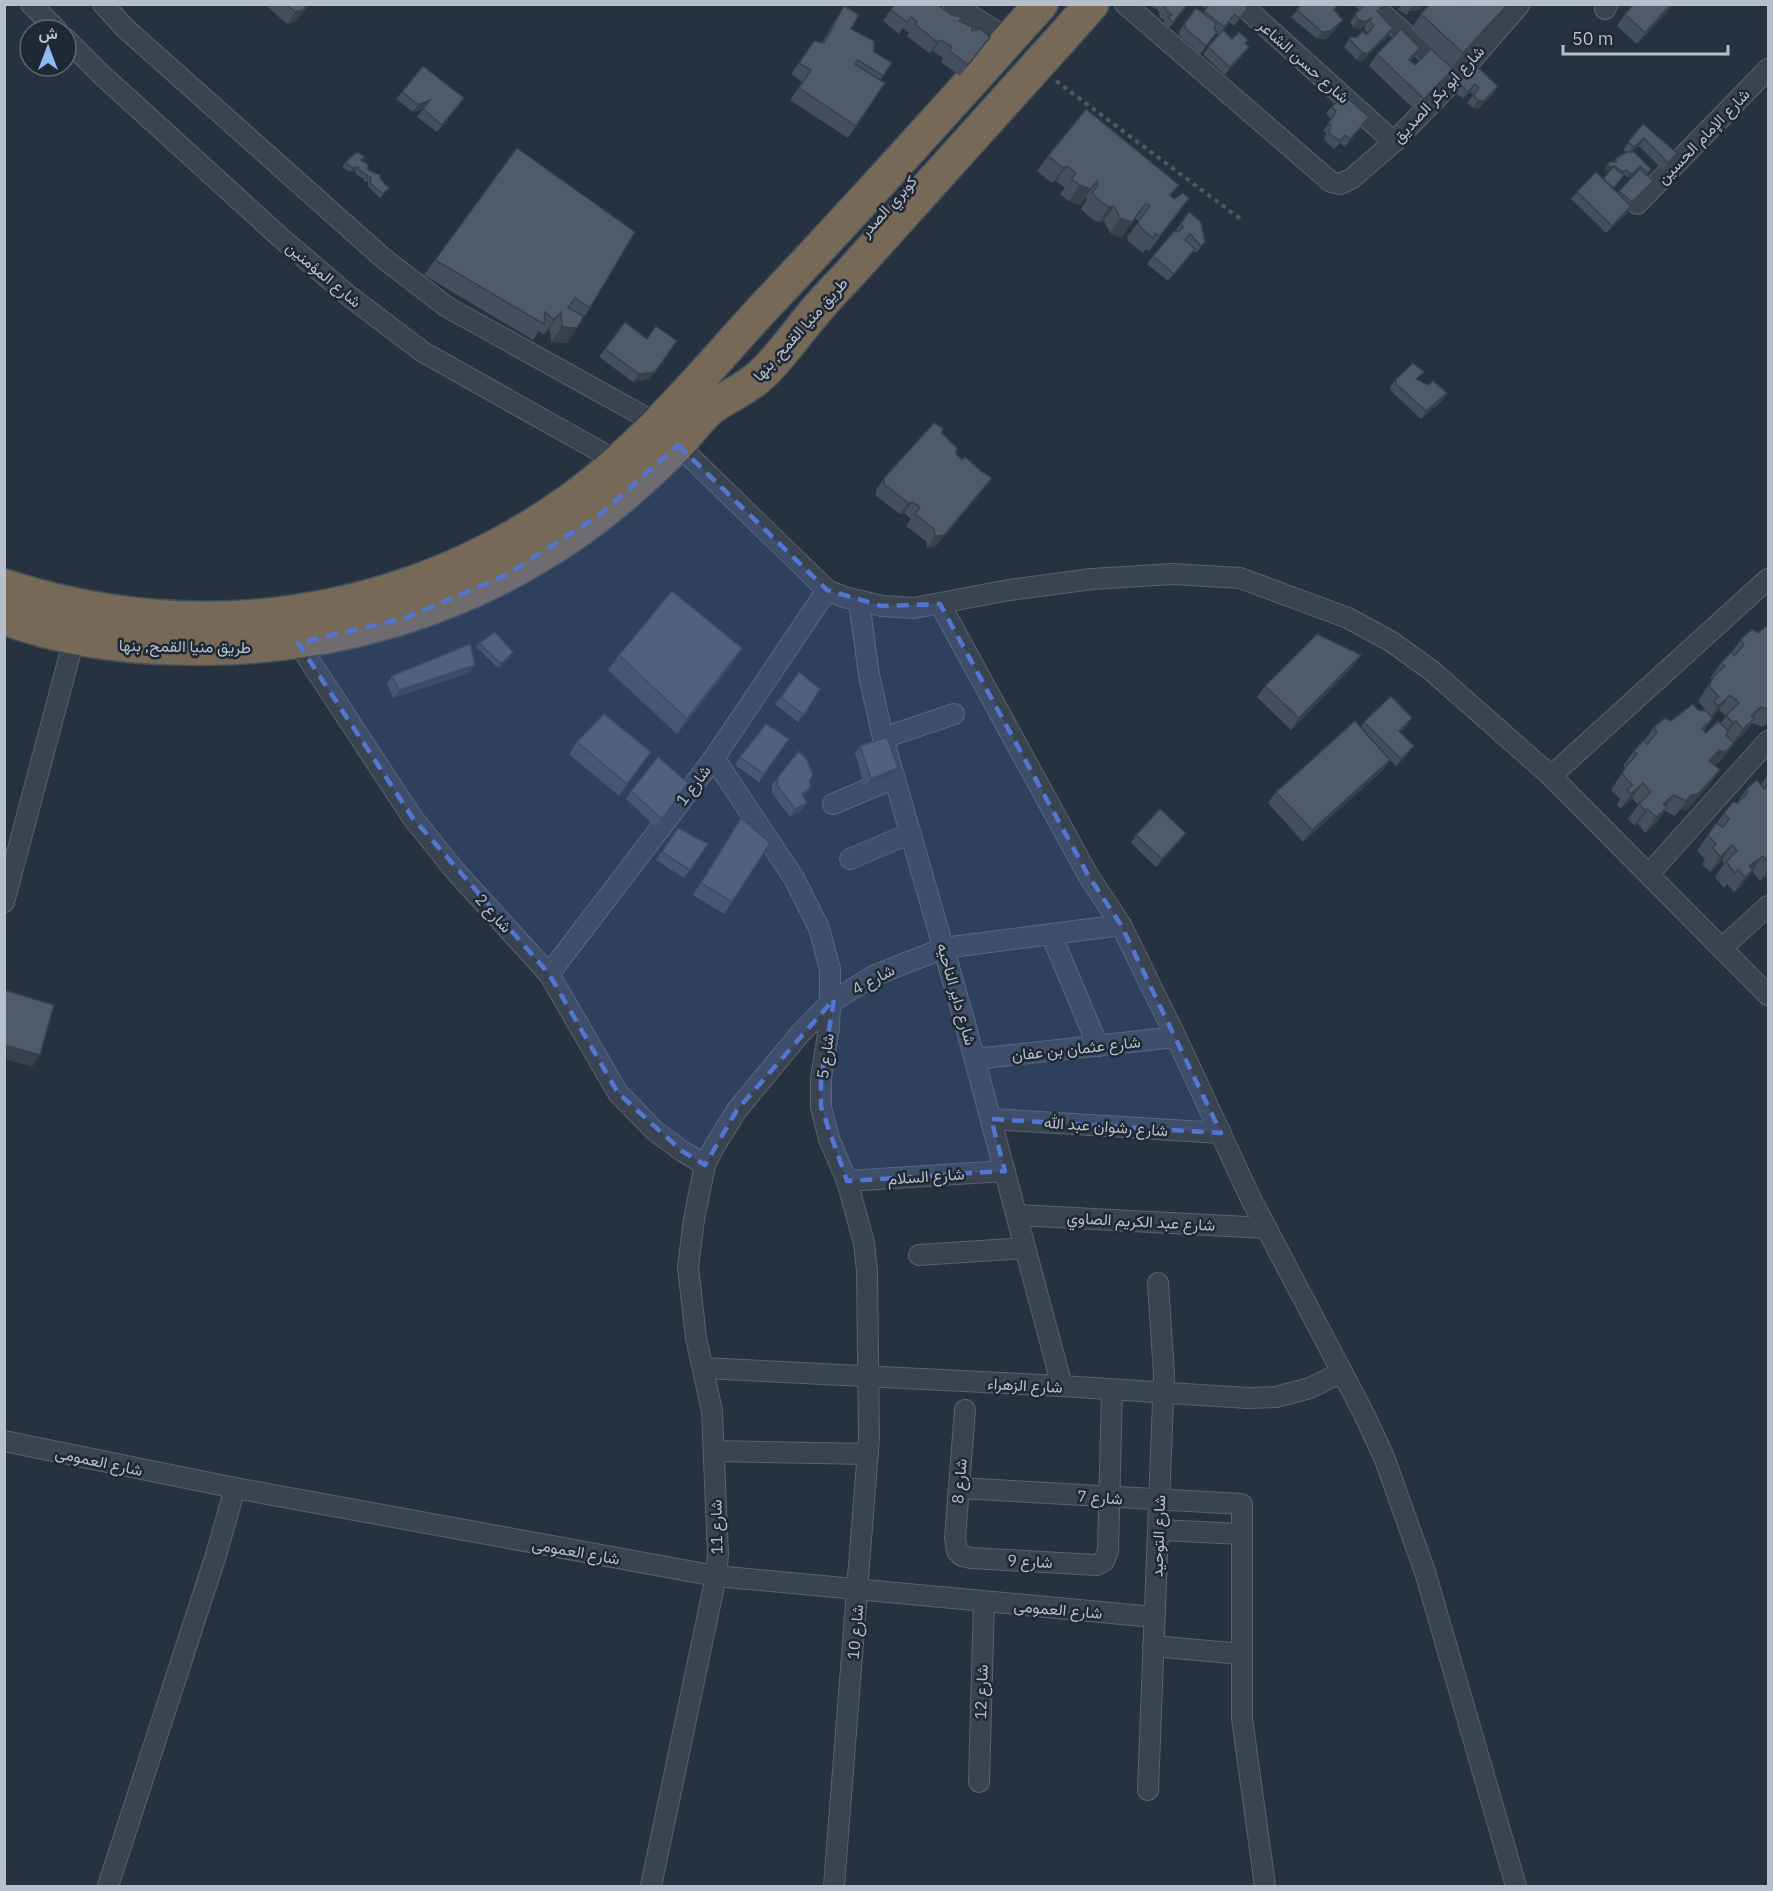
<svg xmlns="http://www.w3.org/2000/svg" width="1773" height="1891" font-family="'IBM Plex Sans',Vazirmatn,sans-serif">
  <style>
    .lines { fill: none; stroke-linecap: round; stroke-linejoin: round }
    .street-casing { stroke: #58626d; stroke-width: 22 }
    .highway-casing { stroke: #454f5a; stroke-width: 36 }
    .path { stroke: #465b5e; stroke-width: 4; stroke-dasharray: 4.5 4.5; stroke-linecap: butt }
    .street { stroke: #3a4450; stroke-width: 20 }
    .highway { stroke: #766957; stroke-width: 33 }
    .wall { fill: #444e5c; fill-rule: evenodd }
    .shaded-wall { fill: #37404b }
    .building { fill: #4f5b6b; stroke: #37404b; stroke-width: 1.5 }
    .marked { fill: #5376d3; fill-opacity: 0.2; stroke: #5376d3; stroke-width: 4.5; stroke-dasharray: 12 8; stroke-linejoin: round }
    .labels { text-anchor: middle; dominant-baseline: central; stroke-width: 5; stroke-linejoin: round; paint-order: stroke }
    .street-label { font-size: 16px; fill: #b7bfca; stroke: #1f2935 }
  </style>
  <rect width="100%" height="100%" fill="#263240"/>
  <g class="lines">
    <!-- street casing -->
    <g class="street-casing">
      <g id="street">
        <polyline points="31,4 57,30"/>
        <polyline points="103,4 126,29 383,258 447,307 656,423"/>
        <polyline points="953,4 1009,40"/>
        <polyline points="1125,4 1331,182 1340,184 1351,179 1394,142 1456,78 1520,4"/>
        <polyline points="1241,4 1394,142"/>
        <polyline points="1371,4 1447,70"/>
        <polyline points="1605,9 1608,4"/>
        <polyline points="66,39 103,76 280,237 349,296 423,352 617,461"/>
        <polyline points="1637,204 1768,69"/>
        <polyline points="678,445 827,590 844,597 882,606 914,608 1009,590 1092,579 1173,574 1240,578 1348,618 1392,642 1432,671 1551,776 1768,995"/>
        <polyline points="859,601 869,675 883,738 965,1023 1062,1386"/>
        <polyline points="940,604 1088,875 1121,925 1176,1037 1250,1197 1364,1414 1384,1457 1425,1572 1516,1886"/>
        <polyline points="298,643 412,817 456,872 549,974 618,1093 655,1131 682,1151 705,1165"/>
        <polyline points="883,738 954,714"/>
        <polyline points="714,758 794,878 819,928 830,969 830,1003 829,1028 821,1078 821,1107 829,1139 847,1181 864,1243 867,1271 869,1437 834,1886"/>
        <polyline points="1551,776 1768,579"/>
        <polyline points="833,804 895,778"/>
        <polyline points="850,859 911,833"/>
        <polyline points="1649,874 1768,741"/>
        <polyline points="4,902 74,639"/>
        <polyline points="1051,934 1098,1046"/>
        <polyline points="1722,948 1768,906"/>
        <polyline points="549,974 714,758 827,590"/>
        <polyline points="975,1059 1176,1037"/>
        <polyline points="991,1119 1221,1133"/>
        <polyline points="847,1181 1005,1171"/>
        <polyline points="1017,1215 1266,1228"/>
        <polyline points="919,1255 1025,1248"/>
        <polyline points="704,1368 1062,1386 1247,1398 1276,1397 1310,1388 1342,1372"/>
        <polyline points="965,1410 955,1538 957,1551 962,1556 971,1558 1097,1565 1104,1561 1108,1551 1112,1390"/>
        <polyline points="4,1441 235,1488 716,1576 1154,1617"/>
        <polyline points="714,1451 868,1454"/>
        <polyline points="959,1488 1242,1504 1242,1718 1265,1886"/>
        <polyline points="1159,1530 1242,1534"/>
        <polyline points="1153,1646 1242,1654"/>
        <polyline points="979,1782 984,1602"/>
        <polyline points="1148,1790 1164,1374 1158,1283"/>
        <polyline points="108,1886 216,1555 235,1488"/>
        <polyline points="651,1886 716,1576 718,1554 712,1411 696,1338 688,1267 694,1219 705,1165 714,1147 737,1110 799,1035 830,1003 873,976 944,948 1121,925"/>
      </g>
    </g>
    <!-- highway casing -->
    <g class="highway-casing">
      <g id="highway">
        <path d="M 4,586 C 199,649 406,619 573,498 C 646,445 707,369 768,303 C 861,205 951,104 1041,4"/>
        <path d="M 4,618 C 61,639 116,647 176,648 C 327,653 477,609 598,516 C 626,494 653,470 678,444 C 689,433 698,419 710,409 C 725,397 745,390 760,376 C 778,360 793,338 808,320 C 822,302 838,286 853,270 C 933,181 1013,93 1092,4"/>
      </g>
    </g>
    <!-- path -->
    <polyline class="path" points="1056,81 1242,220"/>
    <!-- street -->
    <use href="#street" class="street"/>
    <!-- highway -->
    <use href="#highway" class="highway"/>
  </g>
  <!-- wall -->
  <g class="wall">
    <polygon points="270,4 310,4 295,22 287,24 268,7"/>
    <polygon points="895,4 959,21 972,31 990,37 960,76 941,62 943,58 933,51 929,53 907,36 909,33 903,28 899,34 883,21"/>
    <polygon points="1154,4 1189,4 1168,30 1162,25 1165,21 1160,17 1158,10 1152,7"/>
    <polygon points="1200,4 1245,4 1242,16 1234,26 1230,22 1223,30 1232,39 1245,44 1244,54 1225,75 1203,54 1219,35 1217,33 1200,54 1179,35 1180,30 1196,8 1203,13 1206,9"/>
    <polygon points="1358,4 1380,4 1382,7 1378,12 1388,36 1362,61 1357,60 1344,47 1350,37 1357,37 1366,35 1368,33 1365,30 1365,26 1360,29 1353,27 1350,22 1359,10 1356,7"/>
    <polygon points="1398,4 1425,4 1419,10 1409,11 1407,15 1398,10 1400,7"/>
    <polygon points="1430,4 1512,4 1452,68 1411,29 1421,14"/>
    <polygon points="1634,4 1674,4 1637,44 1617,26 1625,14"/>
    <polygon points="844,6 851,29 874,52 892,63 880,80 856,126 848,138 790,100 802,82 791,74 814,41 822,43 836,18"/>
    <polygon points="1297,10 1334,10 1337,28 1326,39 1317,39 1291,17"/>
    <polygon points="1377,54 1411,61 1415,65 1445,81 1416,111 1369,66"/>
    <polygon points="1472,62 1493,94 1478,109 1473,108 1467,103 1473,95 1470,92 1463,99 1450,88 1456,80"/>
    <polygon points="402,92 464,98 437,132 417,117 424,108 413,112 396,99"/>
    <polygon points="1332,106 1364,124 1345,147 1340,143 1334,149 1324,140 1326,133 1323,131 1331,120 1326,113"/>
    <path d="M 1643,124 L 1677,153 L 1663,170 L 1639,146 L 1631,152 L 1649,173 L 1646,175 L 1650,185 L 1630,205 L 1631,206 L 1626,214 L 1606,233 L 1571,199 L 1577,192 L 1603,179 L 1610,170 L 1605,171 L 1606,166 L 1609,162 L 1614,162 L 1616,158 L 1626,152 L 1623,150 ZM 1638,170 L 1639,171 L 1618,193 L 1614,189 L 1623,174 L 1627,177 L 1631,177 Z"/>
    <polygon points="517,148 590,308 567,343 551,342 550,328 543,335 539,331 533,340 424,275"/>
    <polygon points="1048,156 1171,196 1178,213 1149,251 1145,249 1143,253 1129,242 1127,237 1139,221 1135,218 1121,238 1110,233 1104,221 1098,222 1092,219 1081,209 1087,200 1086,197 1080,205 1069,201 1060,194 1065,188 1056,181 1052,183 1037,171"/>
    <polygon points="362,161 368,170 381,180 389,188 380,198 368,187 368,181 364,182 364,179 356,174 355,171 350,172 342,167 345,163"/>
    <polygon points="1189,212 1205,242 1196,253 1193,251 1168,281 1147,264 1153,256 1177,232 1176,230"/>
    <polygon points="625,322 650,379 633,382 599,357"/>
    <polygon points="1396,379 1418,380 1447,393 1442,401 1421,419 1391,391 1390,387"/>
    <polygon points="956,454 962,460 992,478 984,489 936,546 927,548 926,541 906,526 911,519 904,513 900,514 876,496 876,490 884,478"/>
    <path d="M 1768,625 L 1768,722 L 1763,727 L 1752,723 L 1743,735 L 1734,743 L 1723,758 L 1715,766 L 1709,785 L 1687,810 L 1680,810 L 1675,816 L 1665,811 L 1656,823 L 1645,833 L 1638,824 L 1634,825 L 1628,819 L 1638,805 L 1632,798 L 1620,809 L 1617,805 L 1620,799 L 1611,790 L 1625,768 L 1623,766 L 1634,751 L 1644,741 L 1654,727 L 1698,710 L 1707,712 L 1698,701 L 1712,679 L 1710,678 L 1721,663 L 1731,653 L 1741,639 L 1758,633 ZM 1719,710 L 1726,716 L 1720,724 L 1706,733 L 1704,731 L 1713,718 L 1712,717 Z"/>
    <polygon points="479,643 511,656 498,668 476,647"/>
    <polygon points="742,648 732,664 677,734 608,670 619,655"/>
    <polygon points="1361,655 1353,667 1291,730 1257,697 1265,686"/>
    <polygon points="475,665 469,673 393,698 387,684 392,676"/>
    <polygon points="799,672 820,689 798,722 775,704"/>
    <polygon points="1412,718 1407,726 1400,732 1408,754 1396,766 1390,760 1382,771 1303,842 1268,803 1276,792 1361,727 1364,722"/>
    <polygon points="789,739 759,782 735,765 740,757"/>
    <polygon points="577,742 651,752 619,796 569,754"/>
    <polygon points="860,746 893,776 865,787 855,753"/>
    <polygon points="1768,774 1768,877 1765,877 1760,881 1752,871 1742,885 1734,892 1727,884 1724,888 1715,877 1724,864 1722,860 1710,872 1702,864 1705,859 1697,851 1716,823 1717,823 1724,813 1737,803 1747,788 1761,785"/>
    <polygon points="778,777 809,781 811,787 803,797 807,803 802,810 790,817 772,793 772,784"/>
    <polygon points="688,783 656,827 626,799 631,791"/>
    <polygon points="741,818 732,902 724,914 693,895 733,830"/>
    <polygon points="678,828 708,844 684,878 656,860"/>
    <polygon points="1186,833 1180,841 1156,867 1131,843 1136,835"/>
  </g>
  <!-- shaded-wall -->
  <g class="shaded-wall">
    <polygon points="308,4 310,4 295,22 287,24 295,12"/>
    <polygon points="1188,4 1189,4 1168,30 1173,22"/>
    <polygon points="1413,4 1425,4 1419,10 1409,11"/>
    <polygon points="1508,4 1512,4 1452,68 1463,53"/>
    <polygon points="1671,4 1674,4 1637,44 1645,33"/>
    <polygon points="1371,18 1365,26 1360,29 1353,27 1358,19"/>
    <polygon points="1343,20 1337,28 1326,39 1317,39 1322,32"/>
    <polygon points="1393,28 1388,36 1362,61 1357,60 1362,52"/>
    <polygon points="941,40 933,51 929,53 937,42"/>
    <polygon points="1249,47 1244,54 1225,75 1230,67"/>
    <polygon points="1420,48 1412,60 1401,71 1409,60"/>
    <polygon points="1453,69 1445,81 1416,111 1424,99"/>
    <polygon points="1475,84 1470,92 1463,99 1468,92"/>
    <polygon points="1498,86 1493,94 1478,109 1473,108 1478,100"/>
    <polygon points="430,100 425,108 413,112 418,105"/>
    <polygon points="1369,117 1364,124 1345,147 1350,139"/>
    <polygon points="1644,138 1639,146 1628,154 1634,147"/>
    <polygon points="1067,166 1056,181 1052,183 1063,168"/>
    <polygon points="1615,166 1612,170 1605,171 1608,167"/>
    <polygon points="1640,166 1631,177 1627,177 1630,173"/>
    <polygon points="358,167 355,171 350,172 353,168"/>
    <polygon points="1653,181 1650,185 1629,206 1632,202"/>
    <polygon points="1080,185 1091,189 1080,205 1069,201"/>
    <polygon points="1146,203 1121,238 1110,233 1120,218"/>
    <polygon points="1114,206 1104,221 1098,222 1109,207"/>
    <polygon points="1631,206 1626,214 1606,233 1612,226"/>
    <polygon points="561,312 550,328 543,335 554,320"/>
    <polygon points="562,327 577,328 567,343 551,342"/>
    <polygon points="677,341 650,379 633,382 639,374"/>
    <polygon points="1447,393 1442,401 1421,419 1426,411"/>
    <polygon points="992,478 984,489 936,546 927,548 935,536"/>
    <polygon points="912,502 904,513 900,514 908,503"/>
    <polygon points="742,648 732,664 677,734 687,719"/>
    <polygon points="1361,655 1353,667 1291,730 1299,718"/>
    <polygon points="475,665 469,673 393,698 399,690"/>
    <polygon points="1730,695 1719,710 1708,721 1718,706"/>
    <polygon points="1761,707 1750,722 1751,716"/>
    <polygon points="1412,718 1407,726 1393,739 1399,731"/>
    <polygon points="1713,718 1702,733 1702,729"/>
    <polygon points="1754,719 1743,735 1732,744 1743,729"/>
    <polygon points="1736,721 1728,732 1722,737 1732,722"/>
    <polygon points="1734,743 1723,758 1715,767 1709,761 1719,750"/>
    <polygon points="1414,746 1408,754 1396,766 1401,759"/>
    <polygon points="1390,760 1382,771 1303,842 1312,830"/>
    <polygon points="898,768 893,776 865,787 871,779"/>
    <polygon points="1720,770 1709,785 1687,810 1680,810 1675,816 1691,795"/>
    <polygon points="1643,783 1632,798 1620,809 1631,794"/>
    <polygon points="811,787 806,794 796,802 802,794"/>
    <polygon points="1674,795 1663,810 1663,804"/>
    <polygon points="807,803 802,810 790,817 795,809"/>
    <polygon points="1667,808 1656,823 1645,833 1656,817"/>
    <polygon points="1648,809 1638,824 1634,825 1645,810"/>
    <polygon points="1186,833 1180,841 1156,867 1162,859"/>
    <polygon points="1732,845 1722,860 1710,872 1720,857"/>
    <polygon points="1763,856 1742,885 1734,892 1745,877 1749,866"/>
    <polygon points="1768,869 1768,877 1765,877 1760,881"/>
    <polygon points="4,1045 40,1055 32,1067 4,1059"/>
  </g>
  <!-- building -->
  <g class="building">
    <polygon points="286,4 308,4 303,10 295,12"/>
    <polygon points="895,4 936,4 952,15 962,17 959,21 972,27 972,31 980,29 990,37 968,65 950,51 951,46 941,40 937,42 915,24 917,21 911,17 907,22 891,10"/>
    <polygon points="1164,4 1188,4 1173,22 1168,17 1172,15 1166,10"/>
    <polygon points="1210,4 1245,4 1244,5 1248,8 1239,18 1235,14 1224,27 1204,11"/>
    <polygon points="1301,4 1338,4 1334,10 1343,20 1331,31 1322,32 1297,10"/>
    <polygon points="1365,4 1380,4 1382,7 1377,11 1393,28 1367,54 1362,52 1350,40 1350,37 1357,37 1363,31 1366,35 1374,26 1370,22 1371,18 1365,22 1358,19 1355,14"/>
    <polygon points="1430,4 1462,4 1464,6 1465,4 1508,4 1463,53 1421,14"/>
    <polygon points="1634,4 1671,4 1645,33 1625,14"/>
    <polygon points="844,6 859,15 851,29 874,41 874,52 892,63 883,76 858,60 855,64 885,83 856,126 799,88 811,70 799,63 814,41 824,43"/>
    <polygon points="1196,8 1216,23 1214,29 1217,32 1206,46 1185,28 1185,23"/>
    <polygon points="1401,29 1420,48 1409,60 1415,65 1431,49 1453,69 1424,99 1377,54"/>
    <polygon points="1223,30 1232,39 1239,32 1248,40 1245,43 1249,47 1230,67 1208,47"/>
    <polygon points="1472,62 1498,86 1484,101 1478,100 1473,95 1479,88 1475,84 1468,92 1456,80"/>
    <polygon points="423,66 464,98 442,125 423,109 430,100 418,105 402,92"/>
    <polygon points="1345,96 1369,117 1350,139 1345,135 1340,141 1329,133 1331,125 1328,124 1336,112 1332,106"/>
    <polygon points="1086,109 1179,185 1170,195 1174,199 1183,193 1189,198 1160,236 1155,234 1153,238 1140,227 1138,222 1150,206 1146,203 1132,222 1120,218 1114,206 1109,207 1102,203 1092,193 1098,185 1097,181 1091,189 1080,185 1071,179 1076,173 1067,166 1063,168 1048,156"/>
    <polygon points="1643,124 1677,153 1668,163 1644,138 1634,147 1628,142"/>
    <polygon points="517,148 635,232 590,308 575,298 568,308 584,316 577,328 562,327 561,312 554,320 545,312 544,324 435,260"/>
    <polygon points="357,152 365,157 361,160 368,165 368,170 380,175 381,180 389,188 383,194 370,183 371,177 367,178 367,175 359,170 358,167 353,168 345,163"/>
    <polygon points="1627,152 1634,152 1651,169 1648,173 1640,166 1633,173 1630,173 1626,170 1623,172 1615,166 1608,167 1609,162 1616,162 1616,158"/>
    <polygon points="1613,167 1624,175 1614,188 1603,179"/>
    <polygon points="1640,169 1653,181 1632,202 1619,191"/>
    <polygon points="1596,172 1631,206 1612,226 1577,192"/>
    <polygon points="1189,212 1201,222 1205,242 1201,246 1190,234 1185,240 1195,249 1174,274 1153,256 1174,231 1178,232 1183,227 1181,223"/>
    <polygon points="625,322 647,339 656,326 677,341 655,372 639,374 605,349"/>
    <polygon points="1413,363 1424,372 1416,379 1428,385 1433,381 1447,393 1426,411 1396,384 1396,379"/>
    <polygon points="934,423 943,428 942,433 957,448 956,454 962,460 965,457 981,471 992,478 944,535 935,536 934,529 915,514 920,507 912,502 908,503 884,484 884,478"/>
    <polygon points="672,591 742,648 687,719 619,655"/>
    <polygon points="1768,625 1768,710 1761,707 1751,716 1754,719 1743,729 1736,721 1732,722 1726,715 1739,703 1730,695 1718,706 1714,701 1719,697 1709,686 1714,676 1725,666 1721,663 1731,652 1734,656 1744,645 1741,639 1752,629 1758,633"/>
    <polygon points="495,632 513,652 501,664 479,643"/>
    <polygon points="1317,634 1361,655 1299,718 1265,686"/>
    <polygon points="470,644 475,665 399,690 392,676"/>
    <polygon points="799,672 820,689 804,715 781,697"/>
    <polygon points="1391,696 1412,718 1399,731 1414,746 1401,759 1364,722"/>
    <polygon points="1693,704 1698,710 1706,711 1713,718 1702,729 1706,733 1718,721 1728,731 1726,735 1734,743 1725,752 1719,750 1709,761 1720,770 1698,794 1691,795 1686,801 1674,795 1663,804 1667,808 1656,817 1648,809 1645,810 1639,804 1651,792 1643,783 1631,794 1627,790 1632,785 1622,774 1627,765 1637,754 1634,751 1643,741 1647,744 1657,733 1654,727 1665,718 1671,721"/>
    <polygon points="604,714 651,752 627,784 577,742"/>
    <polygon points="1355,721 1390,760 1312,830 1276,792"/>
    <polygon points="766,724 789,739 764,774 740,757"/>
    <polygon points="887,737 898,768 871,779 860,746"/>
    <polygon points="799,751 807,760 813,775 809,781 811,787 802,794 807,803 795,809 777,785 778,777"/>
    <polygon points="658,757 688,783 662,819 631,791"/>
    <polygon points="1757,780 1764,789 1768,784 1768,862 1763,856 1749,866 1753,870 1745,877 1738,869 1735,873 1726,862 1737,851 1732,845 1720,857 1713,848 1716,844 1708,835 1716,823 1723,827 1729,819 1724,813 1733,802 1737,803 1747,794 1747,788"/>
    <polygon points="1160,809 1186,833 1162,859 1136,835"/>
    <polygon points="741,818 770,843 732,902 701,883"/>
    <polygon points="678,828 708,844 690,870 662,852"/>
    <polygon points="4,990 54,1005 40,1055 4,1045"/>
  </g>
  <!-- marked area -->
  <path class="marked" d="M 678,445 L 827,590 L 882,606 L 940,604 L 1088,875 L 1121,925 L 1221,1133 L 991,1119 L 1005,1171 L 847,1181 L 821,1107 L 821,1078 L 834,999 L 737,1110 L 705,1165 L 682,1151 L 618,1093 L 549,974 L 412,817 L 298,643 L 405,618 L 506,575 L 598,516 Z"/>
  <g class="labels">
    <!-- street labels -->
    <g class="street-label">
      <text transform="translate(1304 61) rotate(42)">شارع حسن الشاعر</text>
      <text transform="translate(1438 94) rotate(-47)">شارع ابو بكر الصديق</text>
      <text transform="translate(1703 136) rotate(-46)">شارع الإمام الحسين</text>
      <text transform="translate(888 206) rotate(-48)">كوبري الصدر</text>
      <text transform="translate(324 274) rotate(40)">شارع المؤمنين</text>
      <text transform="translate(800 329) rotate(-48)">طريق منيا القمح, بنها</text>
      <text transform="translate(185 646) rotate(1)">طريق منيا القمح, بنها</text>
      <text transform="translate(693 785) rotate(-53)">شارع 1</text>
      <text transform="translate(494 913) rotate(48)">شارع 2</text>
      <text transform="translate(873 979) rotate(-28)">شارع 4</text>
      <text transform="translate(957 994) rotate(74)">شارع داير الناحيه</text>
      <text transform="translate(1076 1048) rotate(-6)">شارع عثمان بن عفان</text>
      <text transform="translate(825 1056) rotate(-82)">شارع 5</text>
      <text transform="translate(1106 1126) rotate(4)">شارع رشوان عبد الله</text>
      <text transform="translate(926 1176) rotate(-4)">شارع السلام</text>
      <text transform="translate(1141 1221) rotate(3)">شارع عبد الكريم الصاوي</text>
      <text transform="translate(1025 1385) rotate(3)">شارع الزهراء</text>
      <text transform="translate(99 1461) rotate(12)">شارع العمومى</text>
      <text transform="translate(959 1481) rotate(-85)">شارع 8</text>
      <text transform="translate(1100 1497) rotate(4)">شارع 7</text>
      <text transform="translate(716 1527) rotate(-91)">شارع 11</text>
      <text transform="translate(1158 1536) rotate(-88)">شارع التوحيد</text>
      <text transform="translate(576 1551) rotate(10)">شارع العمومى</text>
      <text transform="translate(1030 1561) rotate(3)">شارع 9</text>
      <text transform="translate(1058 1609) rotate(5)">شارع العمومى</text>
      <text transform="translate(855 1632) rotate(-85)">شارع 10</text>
      <text transform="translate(981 1692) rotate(-88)">شارع 12</text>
    </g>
  </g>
  <!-- border -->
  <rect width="1773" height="1891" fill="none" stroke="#b7bfca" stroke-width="12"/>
  <!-- north arrow -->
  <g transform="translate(48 48)"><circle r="28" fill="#1f2935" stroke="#5c6571" stroke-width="1.5"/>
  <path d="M0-4.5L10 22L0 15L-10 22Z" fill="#90baf6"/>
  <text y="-9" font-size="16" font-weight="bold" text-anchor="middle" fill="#b7bfca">ش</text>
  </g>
  <!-- scale -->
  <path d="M1563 45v9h165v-9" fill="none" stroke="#b7bfca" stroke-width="3"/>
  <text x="1572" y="45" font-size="18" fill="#b7bfca" stroke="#1f2935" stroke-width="4.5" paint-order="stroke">50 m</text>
</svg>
